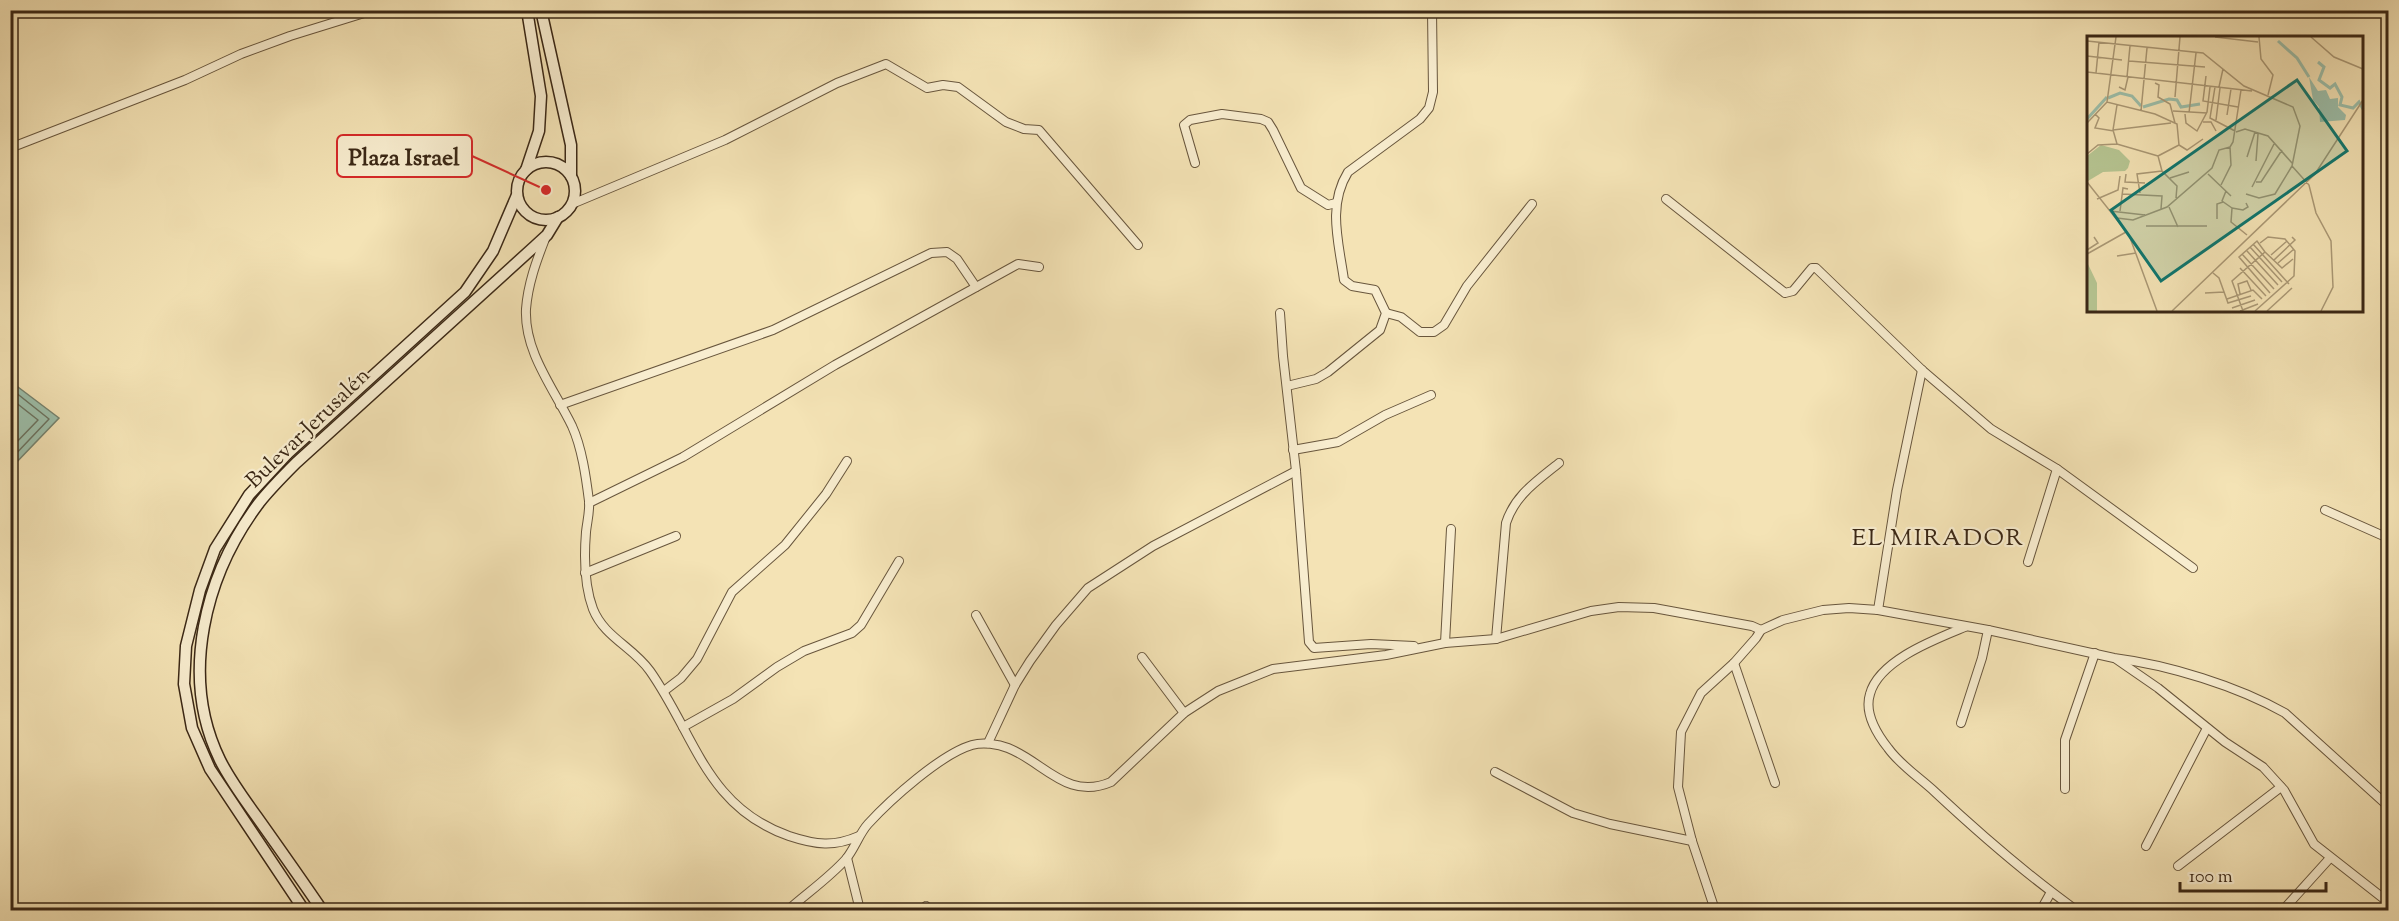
<svg xmlns="http://www.w3.org/2000/svg" width="2399" height="921" font-family="'Sorts Mill Goudy',serif">
  <style>
    .water { fill: #9cbea9; stroke: #75826e; stroke-width: 1.5 }
    .lines { fill: none; stroke-linecap: round; stroke-linejoin: round }
    .shore { stroke: #6b725f; stroke-width: 1.5 }
    .street-casing { stroke: #68563d; stroke-width: 10 }
    .secondary-casing { stroke: #3a2715; stroke-width: 13 }
    .primary-casing { stroke: #3a2715; stroke-width: 14 }
    .street { stroke: #f8edcf; stroke-width: 8 }
    .secondary { stroke: #f8edcf; stroke-width: 10 }
    .primary { stroke: #eac27a; stroke-width: 12 }
    .labels { text-anchor: middle; dominant-baseline: central; stroke-width: 4.5; stroke-linejoin: round; paint-order: stroke }
    .street-label { font-size: 22px; fill: #3a2715; stroke: #f8edcf }
    .neighbourhood-label { font-size: 24px; letter-spacing: 1.5px; fill: #3a2715; stroke: #f8edcf }
    .inset-river { fill: none; stroke: #9cbea9; stroke-width: 3 }
    .inset-road { fill: none; stroke: #aa9875; stroke-width: 1.5 }
    .view { fill: #0f766e; fill-opacity: 0.15; stroke: #0f766e; stroke-width: 3 }
    .inset-edge { fill: none; stroke: #3a2715; stroke-width: 3 }
    .leader { fill: none; stroke: #d62828; stroke-width: 2 }
    .callout-dot { fill: #d62828; stroke: #f8edcf; stroke-width: 2 }
    .callout { fill: #f8edcf; stroke: #d62828; stroke-width: 2 }
    .callout-label { font-size: 24px; text-anchor: middle; font-weight: bold; fill: #3a2715 }
  </style>
  <rect width="100%" height="100%" fill="#f4e3b5"/>
  <filter id="stains"><feTurbulence type="fractalNoise" baseFrequency=".00333" numOctaves="4"/><feColorMatrix values="0 0 0 0 .2 0 0 0 0 .09 0 0 0 0 .02 0 0 0 .5 -.17"/></filter>
  <radialGradient id="worn" r=".72"><stop offset=".6" stop-color="#630" stop-opacity="0"/><stop offset="1" stop-color="#630" stop-opacity=".3"/></radialGradient>
  <!-- water -->
  <polygon class="water" points="10,381 59,418 11,468 10,468"/>
  <g class="lines">
    <!-- shore -->
    <g class="shore">
      <polyline points="10,388 49,419 10,460"/>
      <polyline points="10,398 38,420 10,449"/>
    </g>
    <!-- street casing -->
    <g class="street-casing">
      <g id="street">
        <polyline points="10,148 185,80 241,54 290,36 374,10"/>
        <polyline points="1195,163 1184,125 1190,120 1222,114 1261,119 1268,122 1273,130 1301,188 1328,205 1336,203"/>
        <polyline points="1666,199 1785,293 1793,291 1812,268 1816,268 1922,370 1991,429 2057,469 2193,568"/>
        <polyline points="572,204 725,140 837,83 886,64 927,88 943,85 958,87 1006,122 1024,129 1039,130 1138,245"/>
        <path d="M 545,239 C 536,262 528,284 526,309 C 524,352 554,389 572,426 C 582,448 586,477 589,501 C 590,511 587,522 586,532 C 584,557 584,585 593,609 C 604,637 633,647 650,671 C 695,735 706,807 789,836 C 816,845 834,847 859,836"/>
        <polyline points="1280,313 1283,356 1296,471 1309,642 1314,648 1371,644 1414,646"/>
        <polyline points="1386,313 1401,317 1420,332 1434,332 1444,325 1467,286 1532,204"/>
        <path d="M 1287,386 L 1316,379 L 1328,372 L 1380,330 L 1386,313 L 1375,290 L 1352,286 L 1344,280 C 1339,243 1327,206 1348,172 L 1420,119 L 1429,108 L 1433,92 L 1432,10"/>
        <polyline points="560,405 773,330 931,253 947,252 957,259 976,287"/>
        <polyline points="1293,450 1338,442 1385,415 1431,395"/>
        <polyline points="589,503 683,457 835,365 1018,264 1039,267"/>
        <polyline points="2325,510 2388,538"/>
        <polyline points="2028,562 2057,469"/>
        <polyline points="585,573 676,536"/>
        <polyline points="1878,610 1897,490 1922,370"/>
        <polyline points="976,615 1015,685"/>
        <path d="M 1965,627 C 1936,639 1879,660 1870,694 C 1864,713 1877,734 1888,748 C 1900,765 1920,778 1935,792 C 1980,834 2026,874 2076,910"/>
        <path d="M 1496,639 L 1506,523 C 1515,495 1537,481 1559,463"/>
        <polyline points="1445,643 1451,529"/>
        <polyline points="1142,657 1184,713"/>
        <polyline points="2116,659 2158,688 2225,742 2263,767 2284,790 2314,844 2388,902"/>
        <polyline points="1734,663 1775,783"/>
        <polyline points="664,691 681,678 697,659 732,592 785,545 826,494 847,461"/>
        <polyline points="1961,723 1982,658 1988,630"/>
        <polyline points="683,727 733,699 777,667 804,651 852,633 861,625 899,561"/>
        <polyline points="988,743 1015,685 1030,661 1056,625 1088,588 1153,546 1296,471"/>
        <polyline points="1495,772 1573,813 1610,824 1692,841"/>
        <polyline points="2065,789 2065,740 2095,653"/>
        <polyline points="2146,846 2207,728"/>
        <polyline points="847,858 860,910"/>
        <polyline points="2178,866 2281,787"/>
        <path d="M 788,910 C 807,893 829,878 846,859 C 855,848 859,834 868,824 C 890,800 941,754 972,745 C 983,742 998,744 1008,748 C 1044,762 1067,801 1111,782 L 1184,713 L 1218,691 L 1273,669 L 1386,655 L 1445,643 L 1496,639 L 1591,611 L 1619,607 L 1654,608 L 1752,626 L 1761,630"/>
        <polyline points="922,910 926,906"/>
        <path d="M 1715,910 L 1692,841 L 1678,787 L 1681,732 L 1701,693 L 1734,663 L 1756,638 L 1761,630 L 1783,620 L 1823,610 L 1849,608 L 1878,610 L 1988,630 L 2114,658 C 2169,665 2237,686 2285,713 L 2388,806"/>
        <polyline points="2041,910 2051,892"/>
        <polyline points="2283,910 2330,858"/>
      </g>
    </g>
    <!-- secondary casing -->
    <g class="secondary-casing">
      <g id="secondary">
        <polyline points="541,10 571,145 571,176"/>
        <circle cx="546" cy="191" r="29"/>
        <polyline points="526,170 539,131 541,96 527,10"/>
        <polyline points="304,910 210,769 192,728 184,684 186,646 200,590 215,549 249,495 287,454 465,292 493,251 517,195"/>
        <path d="M 322,910 C 301,879 279,848 257,817 C 244,799 230,780 220,760 C 179,676 205,575 259,503 C 270,489 283,476 296,463 L 535,246 L 547,235 L 558,217"/>
      </g>
    </g>
    <!-- primary casing -->
    <g class="primary-casing">
      <polyline id="primary" points="2388,607 2388,646"/>
    </g>
    <!-- street -->
    <use href="#street" class="street"/>
    <!-- secondary -->
    <use href="#secondary" class="secondary"/>
    <!-- primary -->
    <use href="#primary" class="primary"/>
  </g>
  <g class="labels">
    <!-- street labels -->
    <g class="street-label">
      <text transform="translate(309 429) rotate(-44)">Bulevar Jerusalén</text>
    </g>
    <!-- neighbourhood labels -->
    <g class="neighbourhood-label">
      <text x="1938" y="539">EL MIRADOR</text>
    </g>
  </g>
  <!-- overview -->
  <g transform="translate(2087 36)">
    <rect width="276" height="276" fill="#f4e3b5"/>
    <path d="M 14,109 L 32,114 L 43,125 L 41,132 L 38,135 L 16,136 L 1,145 L 0,120 ZM 0,226 L 10,247 L 10,275 L 0,275 Z" fill="#b6c592"/>
    <path d="M 222,41 L 231,55 L 239,54 L 243,63 L 251,62 L 251,71 L 259,79 L 258,84 L 233,86 L 232,71 L 226,64 Z" fill="#9cbea9"/>
    <path class="inset-river" d="M 191,5 L 210,22 L 222,41M 231,26 L 237,31 L 232,44 L 243,52 L 248,48 L 255,61 L 253,69 L 266,72 L 272,66 L 276,73M 21,62 L 33,57 L 45,60 L 54,70M 56,71 L 82,63 L 90,64 L 94,71 L 113,68M 0,83 L 20,61"/>
    <path class="inset-road" d="M 128,1 L 171,6M 172,1 L 174,23 L 186,39 L 181,59M 224,1 L 247,21 L 276,33M 0,5 L 116,17 L 157,50 L 206,71 L 213,90 L 205,130 L 222,149 L 229,177 L 244,205 L 246,251 L 234,275M 0,20 L 35,24M 42,25 L 118,31M 0,36 L 165,55M 9,37 L 12,6M 119,40 L 116,65 L 151,71M 40,41 L 43,10M 68,47 L 72,49 L 71,61 L 83,68 L 88,87M 32,51 L 38,54 L 41,41M 128,51 L 123,82 L 148,95M 132,51 L 136,33M 88,61 L 93,1M 20,66 L 29,1M 30,69 L 26,94 L 30,108M 54,75 L 60,12M 86,75 L 120,77M 102,77 L 109,17M 8,78 L 12,82 L 8,92 L 27,95M 98,78 L 99,87 L 110,95 L 120,76 L 123,51M 140,79 L 144,53M 129,84 L 133,52M 116,86 L 124,86 L 129,95M 0,87 L 20,66 L 68,78 L 90,88 L 92,109 L 71,120 L 75,135 L 90,150 L 89,162M 26,94 L 84,87M 149,96 L 158,93 L 181,100 L 205,127M 92,109 L 100,114 L 116,103M 0,118 L 11,109 L 30,108 L 71,120M 160,121 L 168,96M 169,125 L 171,98M 39,138 L 38,146 L 58,147M 121,138 L 144,160M 83,142 L 102,136M 0,146 L 42,199 L 70,275M 169,146 L 174,146 L 195,114M 134,149 L 144,129 L 143,111M 165,151 L 187,108M 139,155 L 135,165 L 145,172 L 144,186 L 160,199M 53,157 L 50,138 L 75,135M 35,158 L 75,160 L 74,173M 159,158 L 172,162 L 188,158 L 205,130M 10,163 L 31,154 L 33,140M 82,171 L 91,191M 145,172 L 156,174 L 161,171 L 159,167M 23,175 L 58,179M 33,175 L 36,152 L 41,153M 30,182 L 46,184 L 80,171 L 125,132 L 132,114 L 143,111 L 146,106 L 154,54M 130,183 L 130,168 L 136,166M 59,190 L 120,190M 166,208 L 202,248M 163,211 L 195,246M 0,214 L 11,207 L 7,201M 160,215 L 191,249M 178,216 L 170,205 L 152,221 L 183,257M 0,218 L 39,196M 155,218 L 187,253M 184,219 L 200,205M 30,220 L 49,217M 187,224 L 208,204 L 205,201M 191,227 L 207,213M 153,232 L 179,260M 126,237 L 132,242 L 141,267 L 164,260M 118,257 L 137,256M 153,258 L 151,248 L 160,245 L 164,254M 140,263 L 166,254 L 175,263M 145,272 L 168,264M 85,275 L 228,138 L 276,64M 153,275 L 171,268M 156,275 L 145,245 L 178,216 L 195,232 L 206,223M 168,275 L 207,240 L 208,215 L 198,203 L 181,201 L 173,207M 180,275 L 205,252"/>
    <path class="view" d="M 210,44 L 260,115 L 74,245 L 24,174 Z"/>
    <rect width="276" height="276" class="inset-edge"/>
  </g>
  <!-- callouts -->
  <path class="leader" d="M546 190L472 156"/>
  <circle class="callout-dot" cx="546" cy="190" r="6"/>
  <rect class="callout" x="337" y="135" width="135" height="42" rx="6"/>
  <g class="callout-label">
    <text x="404" y="165">Plaza Israel</text>
  </g>
  <!-- margin -->
  <rect width="2399" height="921" fill="none" stroke="#f4e3b5" stroke-width="36"/>
  <rect x="12" y="12" width="2375" height="897" fill="none" stroke="#3a2715" stroke-width="3"/>
  <rect x="18" y="18" width="2363" height="885" fill="none" stroke="#3a2715" stroke-width="1.5"/>
  <!-- scale -->
  <path d="M2180 882v9h146v-9" fill="none" stroke="#3a2715" stroke-width="3"/>
  <text x="2189" y="882" font-size="18" fill="#3a2715" stroke="#f8edcf" stroke-width="4.5" paint-order="stroke">100 m</text>
  <rect width="100%" height="100%" filter="url(#stains)"/>
  <rect width="100%" height="100%" fill="url(#worn)"/>
</svg>
